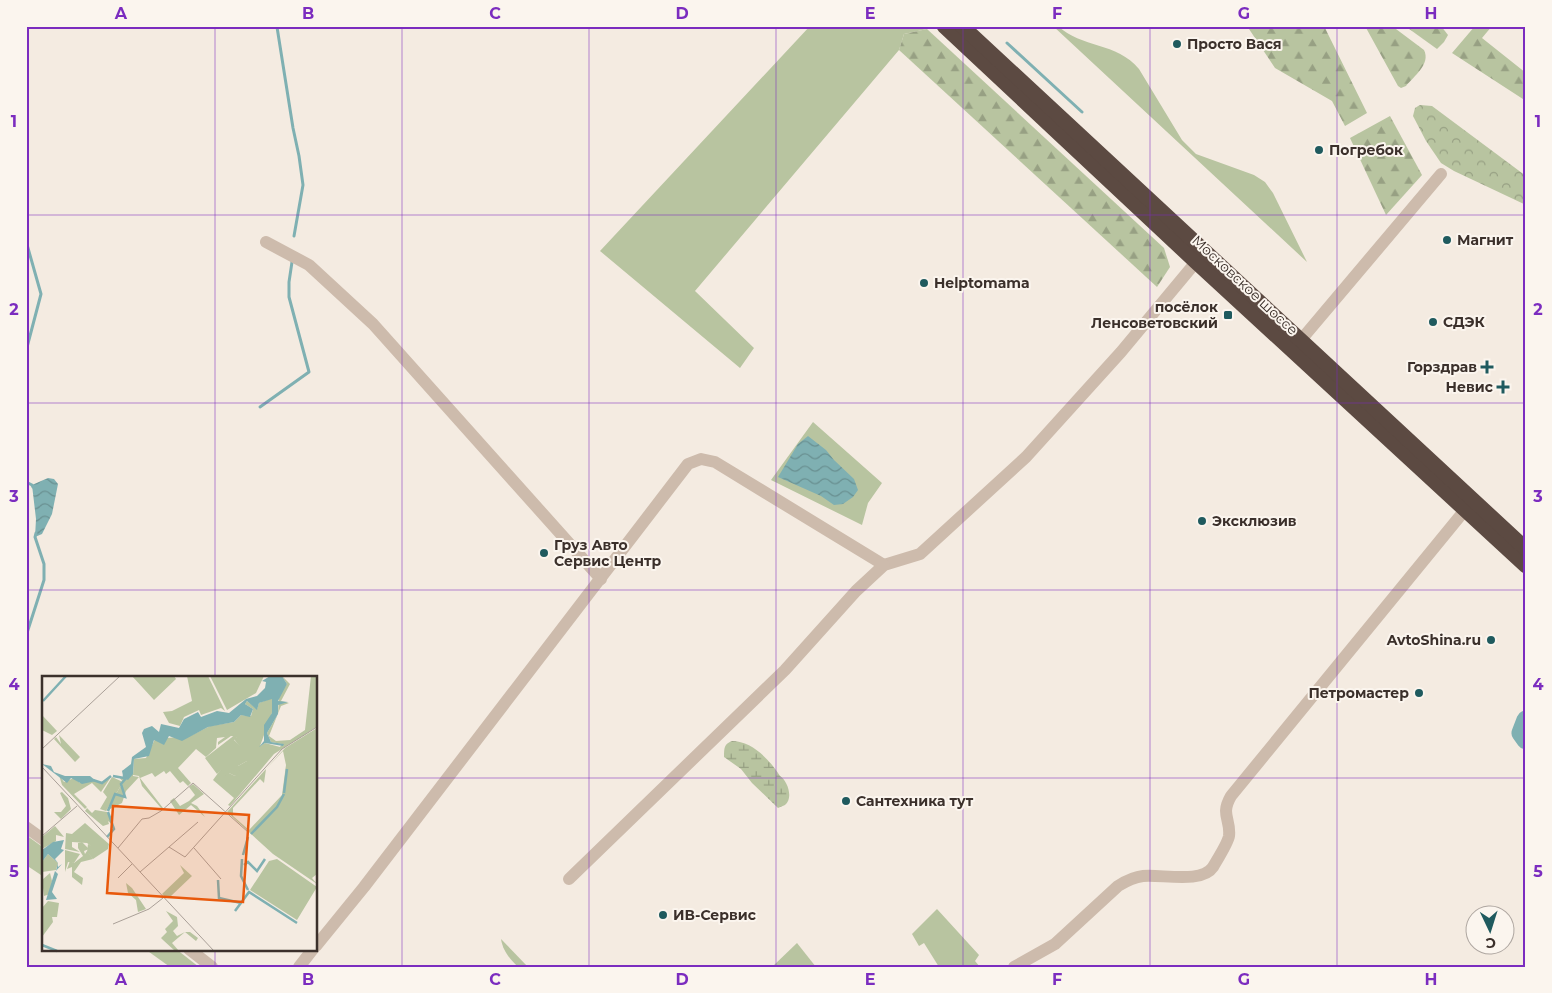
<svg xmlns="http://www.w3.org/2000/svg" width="1552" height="993" font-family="Montserrat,sans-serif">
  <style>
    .grass { fill: #b8c4a0 }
    .forest { fill: url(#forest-firs) }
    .wetland { fill: url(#wetland-marsh) }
    .park { fill: url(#park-crowns) }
    .water { fill: url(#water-waves) }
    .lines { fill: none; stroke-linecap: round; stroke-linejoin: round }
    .stream { stroke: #7fb0b2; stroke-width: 3 }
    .river { stroke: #7fb0b2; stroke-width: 19 }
    .minor { stroke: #cdbbac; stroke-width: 12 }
    .highway { stroke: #5c4a42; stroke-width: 15 }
    .grid { fill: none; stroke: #7b2cbf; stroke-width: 1; stroke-opacity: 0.55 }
    .poi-dot { fill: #1f5a5e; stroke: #fbf5ee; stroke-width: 2 }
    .labels { text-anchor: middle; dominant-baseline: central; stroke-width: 4; stroke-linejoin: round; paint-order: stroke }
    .poi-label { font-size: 14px; font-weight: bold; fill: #3b302b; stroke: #fbf5ee; text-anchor: start }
    .street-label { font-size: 14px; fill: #3b302b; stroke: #fbf5ee }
    .inset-river { fill: none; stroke: #7fb0b2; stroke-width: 2.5 }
    .inset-road { fill: none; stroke: #aaa098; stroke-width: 1 }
    .view { fill: #e8590c; fill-opacity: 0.15; stroke: #e8590c; stroke-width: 2.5 }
    .inset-edge { fill: none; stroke: #3b302b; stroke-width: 2.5 }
    .neatline { fill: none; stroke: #7b2cbf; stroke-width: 2 }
    .grid-label { font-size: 16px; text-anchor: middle; font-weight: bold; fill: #7b2cbf }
  </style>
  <defs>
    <pattern id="forest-firs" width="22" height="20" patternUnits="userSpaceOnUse" patternTransform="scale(1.25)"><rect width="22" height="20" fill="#b8c4a0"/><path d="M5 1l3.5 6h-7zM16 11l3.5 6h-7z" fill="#97a083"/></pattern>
    <pattern id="wetland-marsh" width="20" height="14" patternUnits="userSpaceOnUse" patternTransform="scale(1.25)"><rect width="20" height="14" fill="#b8c4a0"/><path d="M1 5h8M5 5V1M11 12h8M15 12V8" fill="none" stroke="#97a083"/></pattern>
    <pattern id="park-crowns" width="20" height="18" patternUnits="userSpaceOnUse" patternTransform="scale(1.25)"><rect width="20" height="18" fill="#b8c4a0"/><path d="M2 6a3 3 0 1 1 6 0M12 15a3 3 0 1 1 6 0" fill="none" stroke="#97a083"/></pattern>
    <pattern id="water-waves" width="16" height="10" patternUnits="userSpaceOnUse" patternTransform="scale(1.25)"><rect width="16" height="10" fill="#7fb0b2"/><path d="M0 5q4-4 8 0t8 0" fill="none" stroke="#699091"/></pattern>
  </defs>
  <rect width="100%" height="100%" fill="#f4ebe1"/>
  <!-- grass -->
  <g class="grass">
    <polygon points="810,26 870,26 877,29 880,26 924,26 927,29 904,34 899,50 695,291 754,348 740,368 600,251"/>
    <path d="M 1053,26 L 1058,26 C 1081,48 1117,42 1139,69 L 1182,140 L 1196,154 L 1254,175 L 1265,182 L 1273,193 L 1307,262 Z"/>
    <polygon points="813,422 882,483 868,503 862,525 771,480"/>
    <polygon points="26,835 44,848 44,877 26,865"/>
    <polygon points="937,909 979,955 975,961 980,967 939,967 924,943 919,946 912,934"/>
    <path d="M 501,939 L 528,967 L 518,967 C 509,958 503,951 501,939 Z"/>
    <polygon points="797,943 816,967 772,967"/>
    <polygon points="145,949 176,949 199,967 170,967"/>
  </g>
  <!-- forest -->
  <g class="forest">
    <polygon points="1247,26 1324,26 1367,113 1345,126 1332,101 1275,68"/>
    <path d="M 1365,26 L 1392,26 L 1424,50 C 1431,64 1414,76 1406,86 L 1401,88 L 1398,86 Z"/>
    <polygon points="1405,26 1441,26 1448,35 1444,42 1437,49"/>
    <polygon points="1475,26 1492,26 1482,38 1526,73 1526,101 1452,53"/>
    <polygon points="927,29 1164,248 1170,267 1157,287 899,50 904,34"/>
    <polygon points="1390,116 1422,175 1386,215 1350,138"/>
  </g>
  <!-- wetland -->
  <path class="wetland" d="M 732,741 C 752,741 770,760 780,776 C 787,780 794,798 785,805 C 783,806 780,807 778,808 L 752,783 L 741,769 L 724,757 C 724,748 724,744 732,741 Z"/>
  <!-- park -->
  <polygon class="park" points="1420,105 1432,106 1526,176 1526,205 1454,171 1441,163 1426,141 1413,116 1415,108"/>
  <!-- water -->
  <g class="water">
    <polygon points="808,436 826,450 834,460 854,479 858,490 853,497 843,504 834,505 821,496 778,477 798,444"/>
    <polygon points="48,478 54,479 58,484 52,514 42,534 35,537 36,519 32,485"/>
  </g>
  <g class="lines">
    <!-- stream -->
    <g class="stream">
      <polyline points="268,26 277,27 293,128 299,156 303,185 294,236"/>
      <polyline points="1007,43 1082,112"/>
      <polyline points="26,241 41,294 26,351"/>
      <polyline points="260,407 309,372 289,297 289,282 292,262"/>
      <polyline points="26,482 32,485 33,487"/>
      <polyline points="26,636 44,580 44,564 35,537 36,533"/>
    </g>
    <!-- river -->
    <polyline class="river" points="1526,720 1521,733 1526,740"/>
    <!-- minor -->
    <g class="minor">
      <polyline points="266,242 309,265 373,324 601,579"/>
      <polyline points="1295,347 1441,174"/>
      <polyline points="26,827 44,840"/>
      <polyline points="569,879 785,670 856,591 884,565 920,554 1026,457 1121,352 1201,256"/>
      <polyline points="316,946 364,887 688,464 701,459 715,462 884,565"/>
      <polyline points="189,949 212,967"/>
      <polyline points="299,967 313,949"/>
      <path d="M 1014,967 L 1055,944 L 1118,886 C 1126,881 1133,877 1143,876 C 1161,874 1202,884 1213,867 C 1217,860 1228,843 1229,836 C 1231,819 1220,815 1231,796 L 1465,510"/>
    </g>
    <!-- highway -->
    <g class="highway">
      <polyline points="944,26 1196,262 1526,566"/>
      <polyline points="962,26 1526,549"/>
    </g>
  </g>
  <!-- grid -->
  <path class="grid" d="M 215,26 L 215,677M 402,26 L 402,967M 589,26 L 589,967M 776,26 L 776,967M 963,26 L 963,967M 1150,26 L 1150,967M 1337,26 L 1337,967M 26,215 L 1526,215M 26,403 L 1526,403M 26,590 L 1526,590M 26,778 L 44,778M 316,778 L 1526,778M 215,949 L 215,967"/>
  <!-- markers -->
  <g class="poi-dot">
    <circle cx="1177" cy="44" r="5"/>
    <circle cx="1319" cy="150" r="5"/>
    <circle cx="1447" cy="240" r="5"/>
    <circle cx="924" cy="283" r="5"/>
    <rect x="1223" y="310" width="10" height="10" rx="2.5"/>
    <circle cx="1433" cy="322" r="5"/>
    <path d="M1484.5 359.5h5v5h5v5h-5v5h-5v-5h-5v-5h5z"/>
    <path d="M1500.5 379.5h5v5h5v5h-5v5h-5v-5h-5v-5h5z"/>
    <circle cx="1202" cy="521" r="5"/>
    <circle cx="544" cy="553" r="5"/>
    <circle cx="1491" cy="640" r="5"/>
    <circle cx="1419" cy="693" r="5"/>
    <circle cx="846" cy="801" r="5"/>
    <circle cx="663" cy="915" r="5"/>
  </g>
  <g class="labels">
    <!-- poi labels -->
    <g class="poi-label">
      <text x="1187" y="44">Просто Вася</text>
      <text x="1329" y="150">Погребок</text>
      <text x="1457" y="240">Магнит</text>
      <text x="934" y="283">Helptomama</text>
      <text x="1218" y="307" text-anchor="end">посёлок<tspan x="1218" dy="16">Ленсоветовский</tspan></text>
      <text x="1443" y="322">СДЭК</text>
      <text x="1477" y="367" text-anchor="end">Горздрав</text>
      <text x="1493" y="387" text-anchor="end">Невис</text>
      <text x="1212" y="521">Эксклюзив</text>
      <text x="554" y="545">Груз Авто<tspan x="554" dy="16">Сервис Центр</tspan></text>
      <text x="1481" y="640" text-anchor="end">AvtoShina.ru</text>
      <text x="1409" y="693" text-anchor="end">Петромастер</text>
      <text x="856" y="801">Сантехника тут</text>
      <text x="673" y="915">ИВ-Сервис</text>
    </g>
    <!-- street labels -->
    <g class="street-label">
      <text transform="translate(1245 285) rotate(43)">Московское шоссе</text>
    </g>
  </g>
  <!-- overview -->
  <g transform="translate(42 676)">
    <rect width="275" height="275" fill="#f4ebe1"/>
    <path d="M 90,0 L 132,0 L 134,3 L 112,24 ZM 145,0 L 166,0 L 183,35 L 179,32 L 159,39 L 157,34 L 142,41 L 138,50 L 127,47 L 121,36 L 130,35 L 150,25 ZM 168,0 L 222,0 L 214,17 L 185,34 ZM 240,0 L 248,8 L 239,25 L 247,27 L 239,30 L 227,60 L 234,65 L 248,64 L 263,54 L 269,0 L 275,0 L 275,51 L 232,78 L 188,130 L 186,129 L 192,122 L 171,104 L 179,93 L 193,100 L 196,90 L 205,85 L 205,79 L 191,62 L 195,61 L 189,60 L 176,69 L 176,66 L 183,61 L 175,62 L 174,72 L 164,81 L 154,73 L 136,92 L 149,107 L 146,110 L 141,105 L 138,107 L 128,95 L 124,98 L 122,95 L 113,101 L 110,97 L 98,102 L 121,132 L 116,135 L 119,132 L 100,110 L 97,100 L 91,99 L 92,83 L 104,82 L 113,63 L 148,60 L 168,50 L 192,46 L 199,39 L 209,40 L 211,33 L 203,28 L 205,25 L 215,33 L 217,27 L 230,22 L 230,37 L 218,70 L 223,67 L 238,71 L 240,68 L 229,66 L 225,57 L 236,38 L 237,19 L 245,8 ZM 0,39 L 15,55 L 10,59 L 0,54 ZM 275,52 L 275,198 L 270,202 L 275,208 L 231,178 L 185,136 L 243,72 ZM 241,75 L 244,89 L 240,119 L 207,154 L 191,140 L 191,132 L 218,103 L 222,107 L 224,93 ZM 17,59 L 38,81 L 33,86 L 12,63 L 14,61 L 19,68 ZM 17,99 L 22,106 L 32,102 L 38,107 L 52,104 L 61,107 L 69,101 L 59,116 L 50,107 L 32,118 L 45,131 L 43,133 L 20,109 ZM 70,101 L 81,106 L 64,135 L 58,133 L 65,121 L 61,116 ZM 151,108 L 162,118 L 149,127 L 155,130 L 163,141 L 149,129 L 137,139 L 128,125 L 132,122 L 138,130 L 147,125 L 153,119 L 147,111 ZM 45,132 L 50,137 L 53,134 L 65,136 L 71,149 L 66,145 L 67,148 L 61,150 L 43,135 ZM 43,147 L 67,168 L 66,173 L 51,183 L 45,176 L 46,168 L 49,170 L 45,167 L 30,166 L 30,171 L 38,176 L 23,173 L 24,157 L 30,158 ZM 13,150 L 22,161 L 14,159 L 14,165 L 0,173 L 0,161 ZM 23,174 L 38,178 L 32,187 L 26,186 L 23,196 ZM 6,178 L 16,187 L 14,194 L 0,196 L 0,186 ZM 235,183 L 275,211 L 255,244 L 208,214 L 227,185 ZM 138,189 L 150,200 L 129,220 L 122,220 L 120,218 L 142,197 ZM 124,235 L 135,241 L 136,250 L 131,255 L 135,260 L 143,256 L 148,256 L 156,262 L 154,265 L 143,256 L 130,267 L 137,275 L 133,275 L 121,264 L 119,262 L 125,256 L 123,253 L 131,245 Z" fill="#b8c4a0" fill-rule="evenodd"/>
    <path d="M 20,116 L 26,122 L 29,133 L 19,143 L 12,136 L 19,136 L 24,130 L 18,117 ZM 40,166 L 47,173 L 42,175 L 43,178 L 45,175 L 51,183 L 39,186 L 32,196 L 41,202 L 40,209 L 30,201 L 30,191 L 25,193 L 28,185 L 32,187 L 41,180 L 36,172 L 36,167 ZM 84,207 L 90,212 L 104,233 L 96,236 L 94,224 L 86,217 Z" fill="#b8c4a0"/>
    <path d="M 194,58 L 196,60 L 192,64 L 206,77 L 205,85 L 196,90 L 198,94 L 193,100 L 187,97 L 184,100 L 179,94 L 175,98 L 163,82 ZM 90,91 L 91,92 L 91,100 L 97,101 L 84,115 L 80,127 L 64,135 L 81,106 L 77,101 L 85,102 L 91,97 Z" fill="#b8c4a0"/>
    <path d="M 8,197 L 10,205 L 8,218 L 2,220 L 0,204 ZM 6,225 L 17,227 L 15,241 L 10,241 L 11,246 L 0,261 L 0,232 Z" fill="#b8c4a0"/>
    <path d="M 228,0 L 240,0 L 245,8 L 236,25 L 246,26 L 236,29 L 236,38 L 225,57 L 229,66 L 242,68 L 241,70 L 223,67 L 217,71 L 222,65 L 222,49 L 230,37 L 230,23 L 217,27 L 215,34 L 205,25 L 203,28 L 211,33 L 208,41 L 199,39 L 192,46 L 166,51 L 140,65 L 127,60 L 122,69 L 112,64 L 107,80 L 92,83 L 91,98 L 86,104 L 82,102 L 80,95 L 89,88 L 90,81 L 104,71 L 100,57 L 102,53 L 110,50 L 117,56 L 119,48 L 137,52 L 142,43 L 156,36 L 159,41 L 175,35 L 187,37 L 204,23 L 215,20 L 223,12 L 224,6 L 220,5 ZM 0,88 L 9,90 L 12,96 L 23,100 L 48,100 L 54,105 L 40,108 L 29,102 L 25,107 ZM 22,164 L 19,173 L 22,174 L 13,183 L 16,187 L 16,191 L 20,188 L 14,195 L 16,187 L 6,178 L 0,186 L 0,174 L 11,166 ZM 13,195 L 16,198 L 10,216 L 15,223 L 4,224 Z" fill="#7fb0b2"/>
    <path class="inset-river" d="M 1,25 L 24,0M 71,100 L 82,102 L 82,94M 51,104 L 60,107 L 69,100M 242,117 L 245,93M 66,135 L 73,118 L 83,121 L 79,108 L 86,100M 209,158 L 235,131 L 242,118M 65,161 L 72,153 L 66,136M 201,179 L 206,161M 200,183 L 199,200 L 206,214M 202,189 L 206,186 L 215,195 L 223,183M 176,204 L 177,222 L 199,227M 193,235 L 207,216 L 255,247M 0,269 L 15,275"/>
    <path class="inset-road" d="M 0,73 L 78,0M 0,91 L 172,275M 0,160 L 35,130M 127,171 L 143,181 L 240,73 L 275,51M 76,172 L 100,143 L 107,142 L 119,135 L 151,107 L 206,156M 152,172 L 179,203M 98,196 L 156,146M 76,202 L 90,188M 71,248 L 107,233 L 121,222"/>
    <path class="view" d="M 71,130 L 207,139 L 201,226 L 65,217 Z"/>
    <rect width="275" height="275" class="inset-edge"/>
  </g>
  <!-- border -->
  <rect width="1552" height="993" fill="none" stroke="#fbf5ee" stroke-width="55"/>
  <!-- north arrow -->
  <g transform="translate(1490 930) rotate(176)"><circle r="24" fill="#fbf5ee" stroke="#aea6a0"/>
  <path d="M0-4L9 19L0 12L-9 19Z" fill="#1f5a5e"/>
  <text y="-8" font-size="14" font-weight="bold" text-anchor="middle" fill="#3b302b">С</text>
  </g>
  <rect x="28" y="28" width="1496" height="938" class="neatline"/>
  <g class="grid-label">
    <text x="121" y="19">A</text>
    <text x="308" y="19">B</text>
    <text x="495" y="19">C</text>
    <text x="682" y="19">D</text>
    <text x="870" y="19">E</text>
    <text x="1057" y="19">F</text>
    <text x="1244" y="19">G</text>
    <text x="1431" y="19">H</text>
    <text x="14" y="127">1</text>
    <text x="1538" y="127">1</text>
    <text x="14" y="315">2</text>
    <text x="1538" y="315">2</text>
    <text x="14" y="502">3</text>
    <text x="1538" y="502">3</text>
    <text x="14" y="690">4</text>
    <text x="1538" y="690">4</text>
    <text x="14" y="877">5</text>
    <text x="1538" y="877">5</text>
    <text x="121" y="985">A</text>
    <text x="308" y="985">B</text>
    <text x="495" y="985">C</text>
    <text x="682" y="985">D</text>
    <text x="870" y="985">E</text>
    <text x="1057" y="985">F</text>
    <text x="1244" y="985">G</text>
    <text x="1431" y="985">H</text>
  </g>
</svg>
